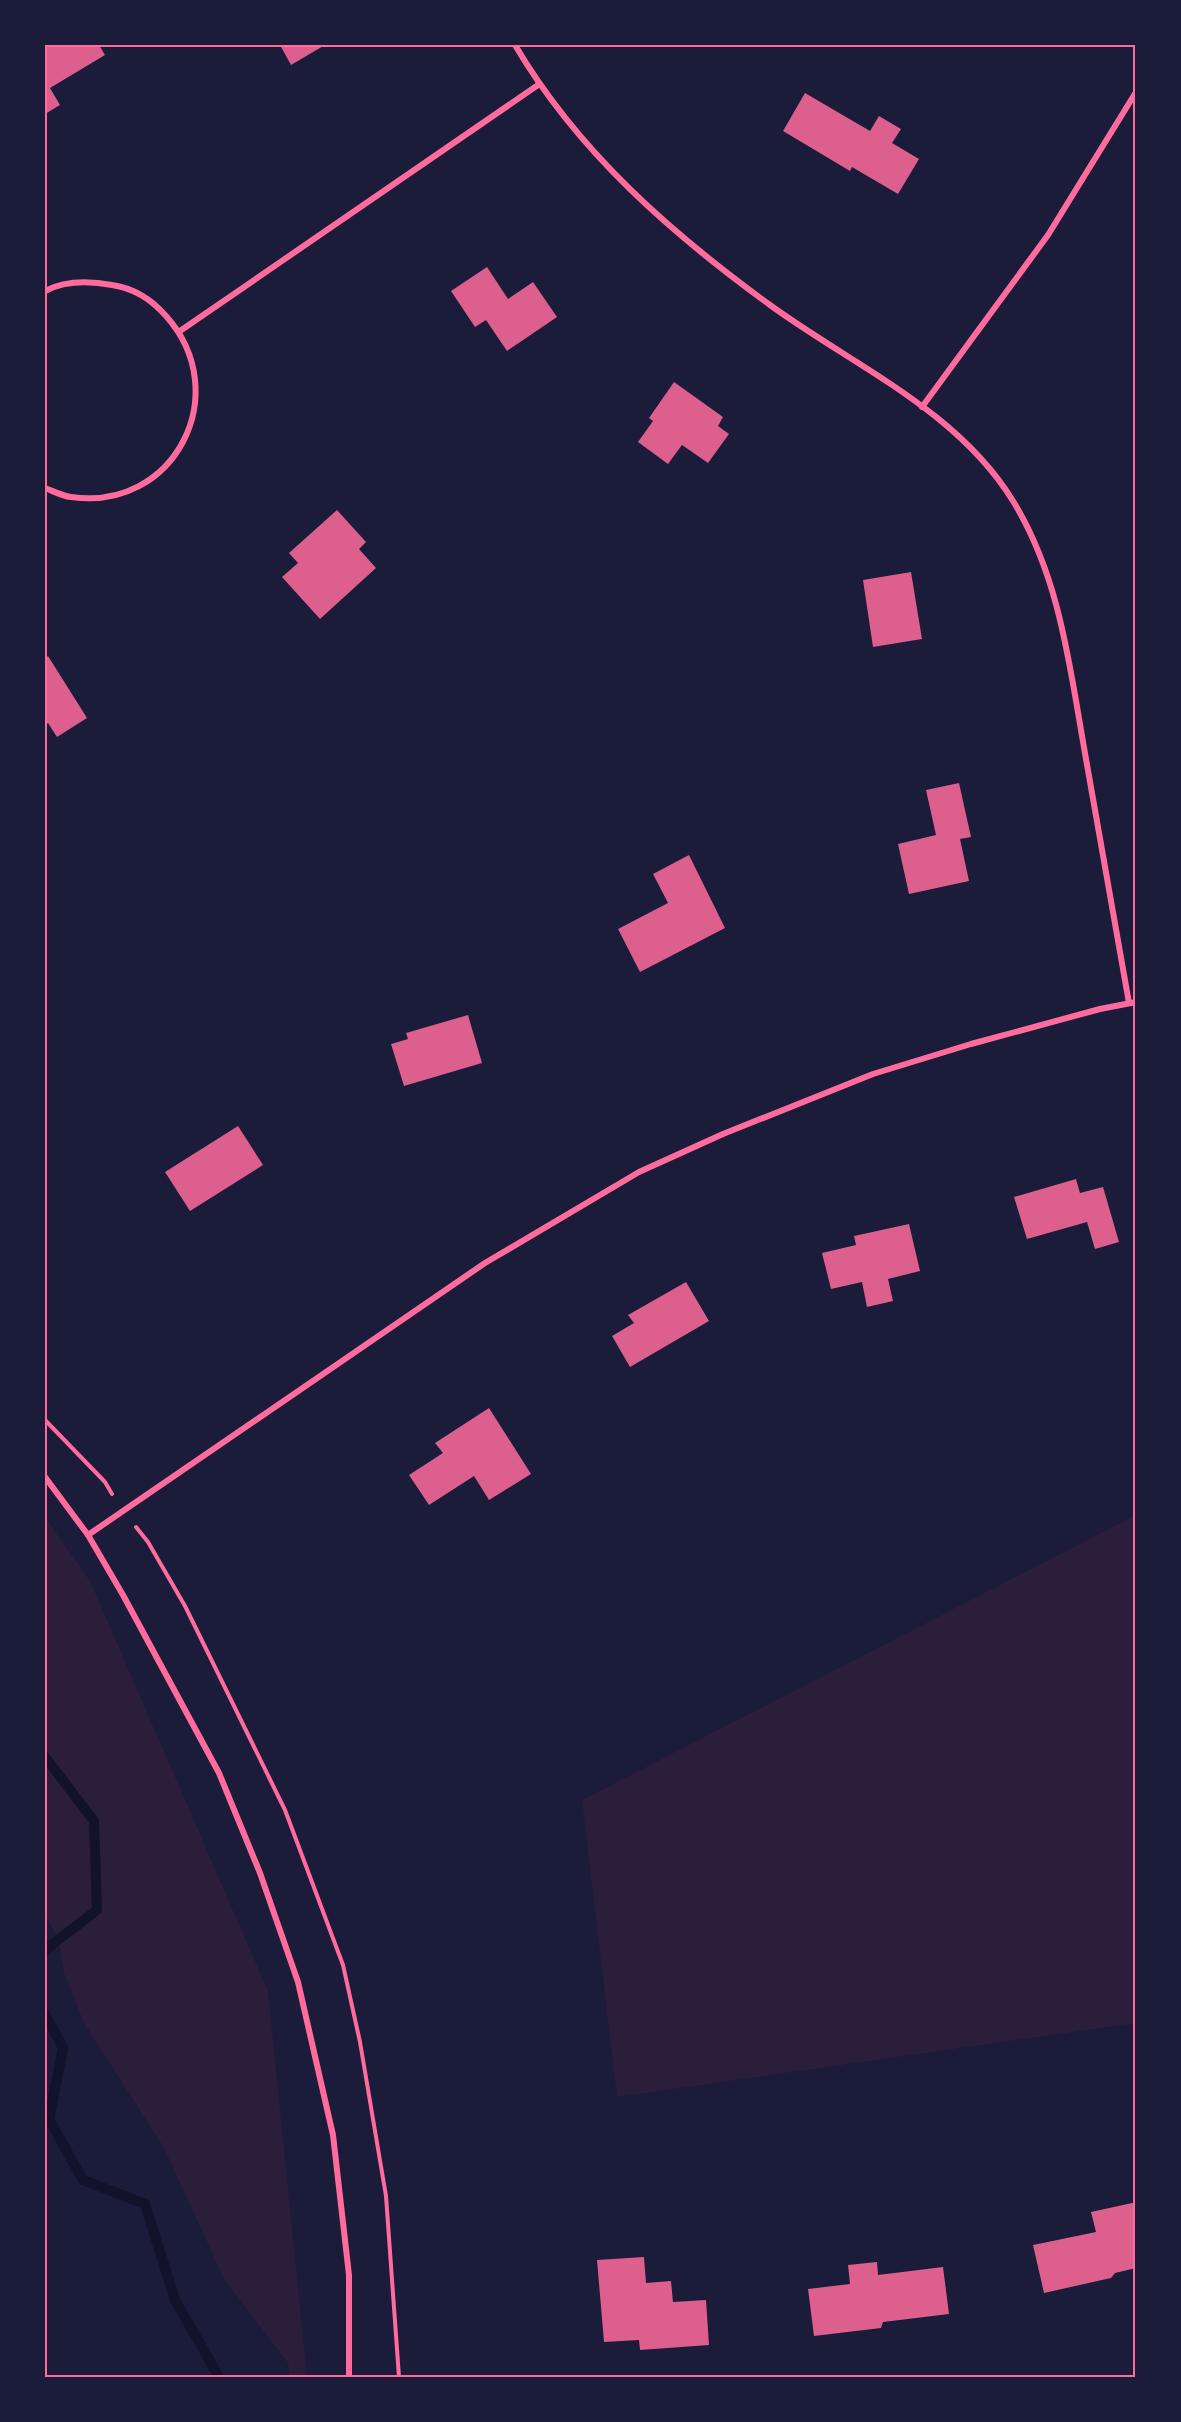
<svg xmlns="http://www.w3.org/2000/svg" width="1181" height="2422" font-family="'IBM Plex Sans',sans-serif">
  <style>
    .green { fill: #2a1e3b }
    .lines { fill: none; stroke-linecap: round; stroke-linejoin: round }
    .stream { stroke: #12122b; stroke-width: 10 }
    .building { fill: #dd5f8e }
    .path { stroke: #ff6b9d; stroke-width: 4 }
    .minor { stroke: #ff6b9d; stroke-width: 6 }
    .neatline { fill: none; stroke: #ff6b9d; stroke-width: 2 }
  </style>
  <rect width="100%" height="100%" fill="#1b1b3a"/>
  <!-- green -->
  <g class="green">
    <polygon points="1136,1515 1136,2023 617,2097 582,1800"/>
    <polygon points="45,1517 90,1581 268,1991 307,2377 290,2377 288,2363 224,2279 164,2148 84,2023 64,1973 59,1941 45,1914"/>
  </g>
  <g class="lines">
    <!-- stream -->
    <g class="stream">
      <polyline points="45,1757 94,1821 97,1910 45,1950"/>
      <polyline points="45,2014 63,2048 49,2119 83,2180 145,2204 175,2300 219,2377"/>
    </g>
  </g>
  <!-- building -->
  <g class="building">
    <polygon points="45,45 99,45 105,55 50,88 60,105 45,114"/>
    <polygon points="280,45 325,45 291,65"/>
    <polygon points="805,93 870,131 879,116 901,129 892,143 919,159 898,194 852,167 850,171 783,131"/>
    <polygon points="487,267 508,299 533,282 557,317 507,351 486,320 475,327 451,291"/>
    <polygon points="674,382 723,417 718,426 729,434 708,463 682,445 668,464 638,442 653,421 649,418"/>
    <polygon points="337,510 366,542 359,549 376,568 320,619 282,577 298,563 289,553"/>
    <polygon points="911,572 922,639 873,647 863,580"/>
    <polygon points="48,656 87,718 57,737 48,723 45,725 45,659"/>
    <polygon points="959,783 971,837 960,839 969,881 909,894 898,844 936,835 926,790"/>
    <polygon points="689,855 725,928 640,972 618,929 668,903 653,874"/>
    <polygon points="468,1015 482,1063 404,1086 391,1044 408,1039 406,1033"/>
    <polygon points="238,1126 263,1165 190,1211 165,1172"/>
    <polygon points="1076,1179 1080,1193 1103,1187 1119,1242 1095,1249 1087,1222 1027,1239 1014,1197"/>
    <polygon points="909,1224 920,1271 888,1279 893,1301 867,1307 862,1282 831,1289 822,1253 856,1245 854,1236"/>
    <polygon points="686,1282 709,1321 630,1367 612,1336 634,1323 628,1315"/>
    <polygon points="489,1408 531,1474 489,1500 474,1476 429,1505 409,1475 443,1453 435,1443"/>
    <polygon points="1132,2203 1136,2204 1136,2268 1115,2273 1111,2278 1044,2293 1033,2245 1096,2232 1091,2212"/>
    <polygon points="644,2257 646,2283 671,2281 673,2302 706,2300 709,2345 640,2350 639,2340 604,2342 597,2260"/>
    <polygon points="877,2262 878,2275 943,2267 949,2314 883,2322 881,2328 814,2336 808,2289 850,2284 848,2265"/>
  </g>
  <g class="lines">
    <!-- path -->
    <g class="path">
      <polyline points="45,1420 105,1482 112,1494"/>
      <polyline points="136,1527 148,1542 185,1606 285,1810 343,1965 360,2042 386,2196 399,2377"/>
    </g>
    <!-- minor -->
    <g class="minor">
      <path d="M 515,45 C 578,152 671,233 770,305 C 854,366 957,410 1013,501 C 1061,579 1070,670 1086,759 C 1100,841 1115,922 1129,1003"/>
      <path d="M 45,291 C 66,280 90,281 112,285 C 133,288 152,300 166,316 C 235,393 175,512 71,497 C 62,496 53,491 45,488"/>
      <polyline points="180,331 538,85"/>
      <polyline points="922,407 1048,235 1136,92"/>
      <polyline points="45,1477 88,1535 123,1595 219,1773 260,1873 298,1982 333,2135 349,2275 349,2377"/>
      <polyline points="88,1535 485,1263 639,1172 723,1134 873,1074 971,1044 1100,1009 1136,1002"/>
    </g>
  </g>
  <!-- border -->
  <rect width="1181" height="2422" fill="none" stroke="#1b1b3a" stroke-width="93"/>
  <rect x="46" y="46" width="1088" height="2330" class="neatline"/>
</svg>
